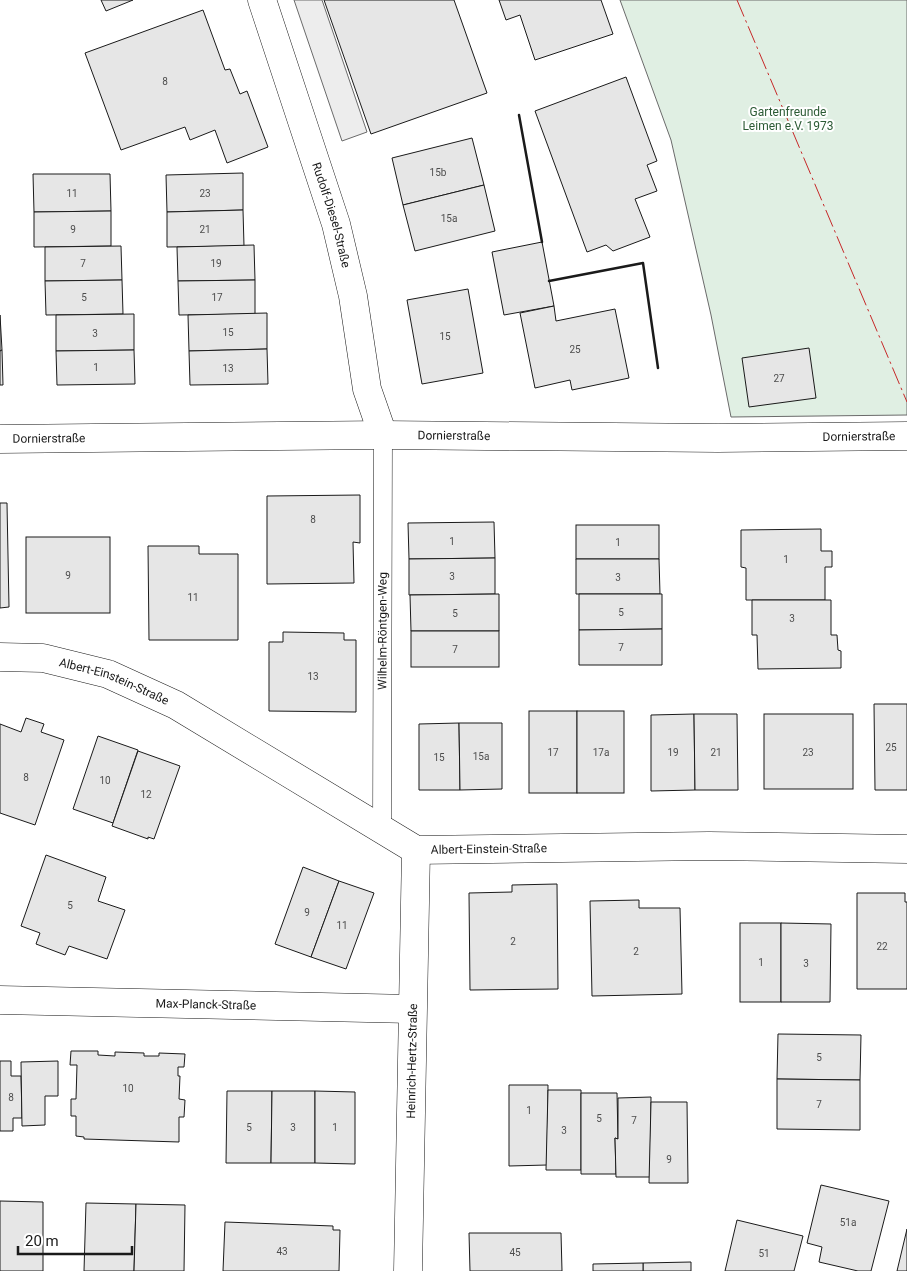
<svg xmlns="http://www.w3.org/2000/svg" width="907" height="1271" font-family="Roboto,sans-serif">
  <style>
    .green { fill: #e0efe3; stroke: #6a6a6a }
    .parking { fill: #ededed; stroke: #6a6a6a }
    .building { fill: #e6e6e6; stroke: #1a1a1a }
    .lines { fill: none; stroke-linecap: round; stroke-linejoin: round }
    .service-casing { stroke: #1a1a1a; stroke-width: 19 }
    .minor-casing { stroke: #1a1a1a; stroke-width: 29 }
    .service { stroke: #fff; stroke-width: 18 }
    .minor { stroke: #fff; stroke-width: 28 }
    .wall { stroke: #1a1a1a; stroke-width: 2.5 }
    .power { stroke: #c62828; stroke-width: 1; stroke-dasharray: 18 4 2.5 4; stroke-linecap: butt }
    .labels { text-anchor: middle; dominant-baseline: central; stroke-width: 4; stroke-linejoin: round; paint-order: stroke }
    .number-label { font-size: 10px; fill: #4d4d4d }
    .park-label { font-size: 12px; fill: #2b5a34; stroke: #fff }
    .street-label { font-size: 12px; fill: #1a1a1a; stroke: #fff }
  </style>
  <rect width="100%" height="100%" fill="#fff"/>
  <!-- green -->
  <polygon class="green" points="620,0 907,0 907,415 731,417 711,315 671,140"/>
  <!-- parking -->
  <polygon class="parking" points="294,0 322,0 367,132 342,141"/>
  <!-- building -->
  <g class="building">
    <polygon points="101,0 133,0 106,11"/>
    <polygon points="324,0 454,0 487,93 371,134"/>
    <polygon points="499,0 601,0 613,34 535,60 520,15 506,20"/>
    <polygon points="203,10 225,70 230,69 240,94 247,91 268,147 227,163 215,130 190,140 185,127 121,150 85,53"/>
    <polygon points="626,77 657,161 647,165 657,191 635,199 650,237 613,251 606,245 587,252 535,111"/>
    <polygon points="472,138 484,185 403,205 392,158"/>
    <polygon points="243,173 243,210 167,212 166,175"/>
    <polygon points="33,174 110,174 111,211 34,212"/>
    <polygon points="484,185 495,231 415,251 403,205"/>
    <polygon points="243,210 244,246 167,247 167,212"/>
    <polygon points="111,211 111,246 34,247 34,212"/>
    <polygon points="542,242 554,306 504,315 492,252"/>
    <polygon points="254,245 255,280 178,281 177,247"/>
    <polygon points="121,246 122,280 45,281 45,247"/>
    <polygon points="122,280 123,314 46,315 45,281"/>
    <polygon points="255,280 255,314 179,315 178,281"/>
    <polygon points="468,289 483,373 422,384 407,300"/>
    <polygon points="554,306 556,321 615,309 629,378 572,390 570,380 535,388 520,313"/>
    <polygon points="267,313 267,349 189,351 188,315"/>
    <polygon points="134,314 134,350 56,351 56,315"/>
    <polygon points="0,315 2,350 0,351"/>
    <polygon points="809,348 816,398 749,407 742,358"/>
    <polygon points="267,349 268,384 190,385 189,351"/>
    <polygon points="2,350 3,385 0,385 0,351"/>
    <polygon points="134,350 135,384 57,385 56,351"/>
    <polygon points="360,495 360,543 353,542 354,583 267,584 267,496"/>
    <polygon points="0,503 7,503 9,607 0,608"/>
    <polygon points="494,522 495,558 409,559 408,523"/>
    <rect x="576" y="525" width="83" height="34"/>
    <polygon points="821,529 821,551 832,551 832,567 825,567 825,600 746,600 746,568 741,567 741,530"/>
    <rect x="26" y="537" width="84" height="76"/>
    <polygon points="148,546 199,546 199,554 238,554 238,640 149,640"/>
    <polygon points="495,558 495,594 409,595 409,559"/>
    <polygon points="576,559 659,559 660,594 576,594"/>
    <polygon points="499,594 499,631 411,631 410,595"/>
    <polygon points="579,594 662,594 662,629 579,630"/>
    <polygon points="752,600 831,600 831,635 837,635 838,650 841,651 841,668 758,669 757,635 752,635"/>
    <polygon points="662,629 662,665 579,665 579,630"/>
    <rect x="411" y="631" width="88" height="36"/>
    <polygon points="283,632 344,633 344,640 356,640 356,712 269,711 269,642 283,642"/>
    <polygon points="874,704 907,704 907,790 875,790"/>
    <rect x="529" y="711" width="48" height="82"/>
    <rect x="577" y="711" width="47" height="82"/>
    <polygon points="694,714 695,790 651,791 651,715"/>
    <polygon points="694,714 737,714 738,790 695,790"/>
    <rect x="764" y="714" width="89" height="75"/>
    <polygon points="26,718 44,724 41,732 64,740 35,825 0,813 0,724 21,732"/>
    <polygon points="459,723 460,790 419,790 419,724"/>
    <polygon points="459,723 502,723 502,789 460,790"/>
    <polygon points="98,736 138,750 113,823 73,809"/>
    <polygon points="138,751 180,766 154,839 148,837 148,839 112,826"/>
    <polygon points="46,855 106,877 98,901 125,910 107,959 69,946 65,955 36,944 40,933 21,926"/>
    <polygon points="303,867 339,881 311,957 275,944"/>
    <polygon points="339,881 374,893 346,969 311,957"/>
    <polygon points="557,884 558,989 470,990 469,893 512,892 512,885"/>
    <polygon points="857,893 905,893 905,902 907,902 907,989 857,989"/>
    <polygon points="639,900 639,908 680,908 682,994 592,996 590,901"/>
    <rect x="740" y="923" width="41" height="79"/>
    <polygon points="781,923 831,924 830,1002 781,1002"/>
    <polygon points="778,1034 861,1035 860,1080 777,1079"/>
    <polygon points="71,1051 98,1051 98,1055 115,1056 115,1052 144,1053 144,1056 159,1056 159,1053 185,1054 184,1067 178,1067 178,1076 180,1076 179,1099 185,1100 184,1117 179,1117 179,1142 84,1139 84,1137 76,1136 76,1116 71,1116 71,1099 76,1099 77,1065 70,1065"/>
    <polygon points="0,1061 11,1061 11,1076 21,1076 22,1118 13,1118 13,1131 0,1131"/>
    <polygon points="58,1061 58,1096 45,1096 45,1125 22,1126 21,1062"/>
    <polygon points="777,1079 860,1080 860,1130 777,1129"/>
    <polygon points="509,1085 548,1085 547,1165 509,1166"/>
    <polygon points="548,1090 581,1090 581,1170 546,1170"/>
    <polygon points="227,1091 272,1091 271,1163 226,1163"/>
    <polygon points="272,1091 315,1091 315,1163 271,1163"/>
    <polygon points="315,1091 355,1092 355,1164 315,1163"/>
    <polygon points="581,1093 617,1093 618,1139 615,1138 616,1174 581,1174"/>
    <polygon points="651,1097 650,1177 616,1177 615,1138 618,1139 618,1098"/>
    <polygon points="651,1102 687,1102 688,1183 649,1183"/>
    <polygon points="821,1185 889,1201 871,1271 858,1271 819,1262 822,1247 807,1243"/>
    <polygon points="0,1201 43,1202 43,1271 0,1271"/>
    <polygon points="86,1203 136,1204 134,1271 84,1271"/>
    <polygon points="136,1204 185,1205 184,1271 134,1271"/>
    <polygon points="737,1220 803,1236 794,1271 725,1271"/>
    <polygon points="225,1222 333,1226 333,1230 340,1230 339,1271 223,1271"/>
    <polygon points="907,1229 907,1271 897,1271"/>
    <polygon points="469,1233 561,1233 562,1271 470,1271"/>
    <polygon points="691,1262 691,1271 643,1271 643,1263"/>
    <polygon points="643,1263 643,1271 593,1271 593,1264"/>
  </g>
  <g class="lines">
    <!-- service casing -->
    <g class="service-casing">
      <g id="service">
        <path id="s1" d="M 382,829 L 383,435"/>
      </g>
    </g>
    <!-- minor casing -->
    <g class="minor-casing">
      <g id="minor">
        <path id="s2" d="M 262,0 L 336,224 L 353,296 L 367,389 L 383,435"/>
        <path id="s3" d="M 0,439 L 383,435 L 718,438 L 907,436"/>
        <path id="s4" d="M 0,657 L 43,658 L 108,674 L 176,705 L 416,850 L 709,846 L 907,849"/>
        <path id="s5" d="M 0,1000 L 412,1009"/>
        <path id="s6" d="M 408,1271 L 416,850"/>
      </g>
    </g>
    <!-- service -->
    <use href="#service" class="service"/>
    <!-- minor -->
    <use href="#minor" class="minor"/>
    <!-- wall -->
    <g class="wall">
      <polyline points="519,115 542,242"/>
      <polyline points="549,281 643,263 658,368"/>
    </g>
    <!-- power -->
    <polyline class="power" points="737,0 907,402"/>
  </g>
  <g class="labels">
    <!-- number labels -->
    <g class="number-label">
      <text x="165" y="81">8</text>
      <text x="438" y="172">15b</text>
      <text x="72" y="193">11</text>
      <text x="205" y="193">23</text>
      <text x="449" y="218">15a</text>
      <text x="73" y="229">9</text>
      <text x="205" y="229">21</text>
      <text x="83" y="263">7</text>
      <text x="216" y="263">19</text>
      <text x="84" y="297">5</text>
      <text x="217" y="297">17</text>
      <text x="228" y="332">15</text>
      <text x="95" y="333">3</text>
      <text x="445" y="336">15</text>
      <text x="575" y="349">25</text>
      <text x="96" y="367">1</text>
      <text x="228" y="368">13</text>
      <text x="779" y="378">27</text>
      <text x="313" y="519">8</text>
      <text x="452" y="541">1</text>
      <text x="618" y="542">1</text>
      <text x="786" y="559">1</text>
      <text x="68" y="575">9</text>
      <text x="452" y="576">3</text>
      <text x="618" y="577">3</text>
      <text x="193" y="597">11</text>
      <text x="621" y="612">5</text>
      <text x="455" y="613">5</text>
      <text x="792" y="618">3</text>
      <text x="621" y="647">7</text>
      <text x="455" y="649">7</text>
      <text x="313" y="676">13</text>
      <text x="891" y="747">25</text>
      <text x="553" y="752">17</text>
      <text x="601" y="752">17a</text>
      <text x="673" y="752">19</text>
      <text x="716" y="752">21</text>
      <text x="808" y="752">23</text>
      <text x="481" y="756">15a</text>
      <text x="439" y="757">15</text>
      <text x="26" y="777">8</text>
      <text x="105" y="780">10</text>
      <text x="146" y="794">12</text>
      <text x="70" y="905">5</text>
      <text x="307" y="912">9</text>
      <text x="342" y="925">11</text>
      <text x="513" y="941">2</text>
      <text x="882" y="946">22</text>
      <text x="636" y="951">2</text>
      <text x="761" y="962">1</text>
      <text x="806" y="963">3</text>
      <text x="819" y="1057">5</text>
      <text x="128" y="1088">10</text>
      <text x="11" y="1097">8</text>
      <text x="819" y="1104">7</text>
      <text x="529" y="1110">1</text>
      <text x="599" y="1118">5</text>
      <text x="634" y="1120">7</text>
      <text x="249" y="1127">5</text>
      <text x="293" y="1127">3</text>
      <text x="335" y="1127">1</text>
      <text x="564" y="1130">3</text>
      <text x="669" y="1159">9</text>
      <text x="848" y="1222">51a</text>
      <text x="282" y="1251">43</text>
      <text x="515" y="1252">45</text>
      <text x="764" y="1253">51</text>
    </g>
    <!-- park labels -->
    <g class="park-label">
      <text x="788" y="112">Gartenfreunde<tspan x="788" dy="14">Leimen e.V. 1973</tspan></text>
    </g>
    <!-- street labels -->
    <g class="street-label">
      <text stroke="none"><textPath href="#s2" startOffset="226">Rudolf-Diesel-Straße</textPath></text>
      <text stroke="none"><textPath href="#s3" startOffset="454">Dornierstraße</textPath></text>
      <text stroke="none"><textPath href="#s3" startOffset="859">Dornierstraße</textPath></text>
      <text stroke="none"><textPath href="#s3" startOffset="49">Dornierstraße</textPath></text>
      <text stroke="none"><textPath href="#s1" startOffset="198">Wilhelm-Röntgen-Weg</textPath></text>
      <text stroke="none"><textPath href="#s4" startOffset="118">Albert-Einstein-Straße</textPath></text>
      <text stroke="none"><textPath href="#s4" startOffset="538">Albert-Einstein-Straße</textPath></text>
      <text stroke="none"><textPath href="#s5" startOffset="206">Max-Planck-Straße</textPath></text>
      <text stroke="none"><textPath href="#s6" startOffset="210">Heinrich-Hertz-Straße</textPath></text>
    </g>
  </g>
  <!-- scale -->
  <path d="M18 1246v8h114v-8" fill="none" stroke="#1a1a1a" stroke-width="2.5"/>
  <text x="25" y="1246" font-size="15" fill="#1a1a1a" stroke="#ffffff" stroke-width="4" paint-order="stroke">20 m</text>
</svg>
